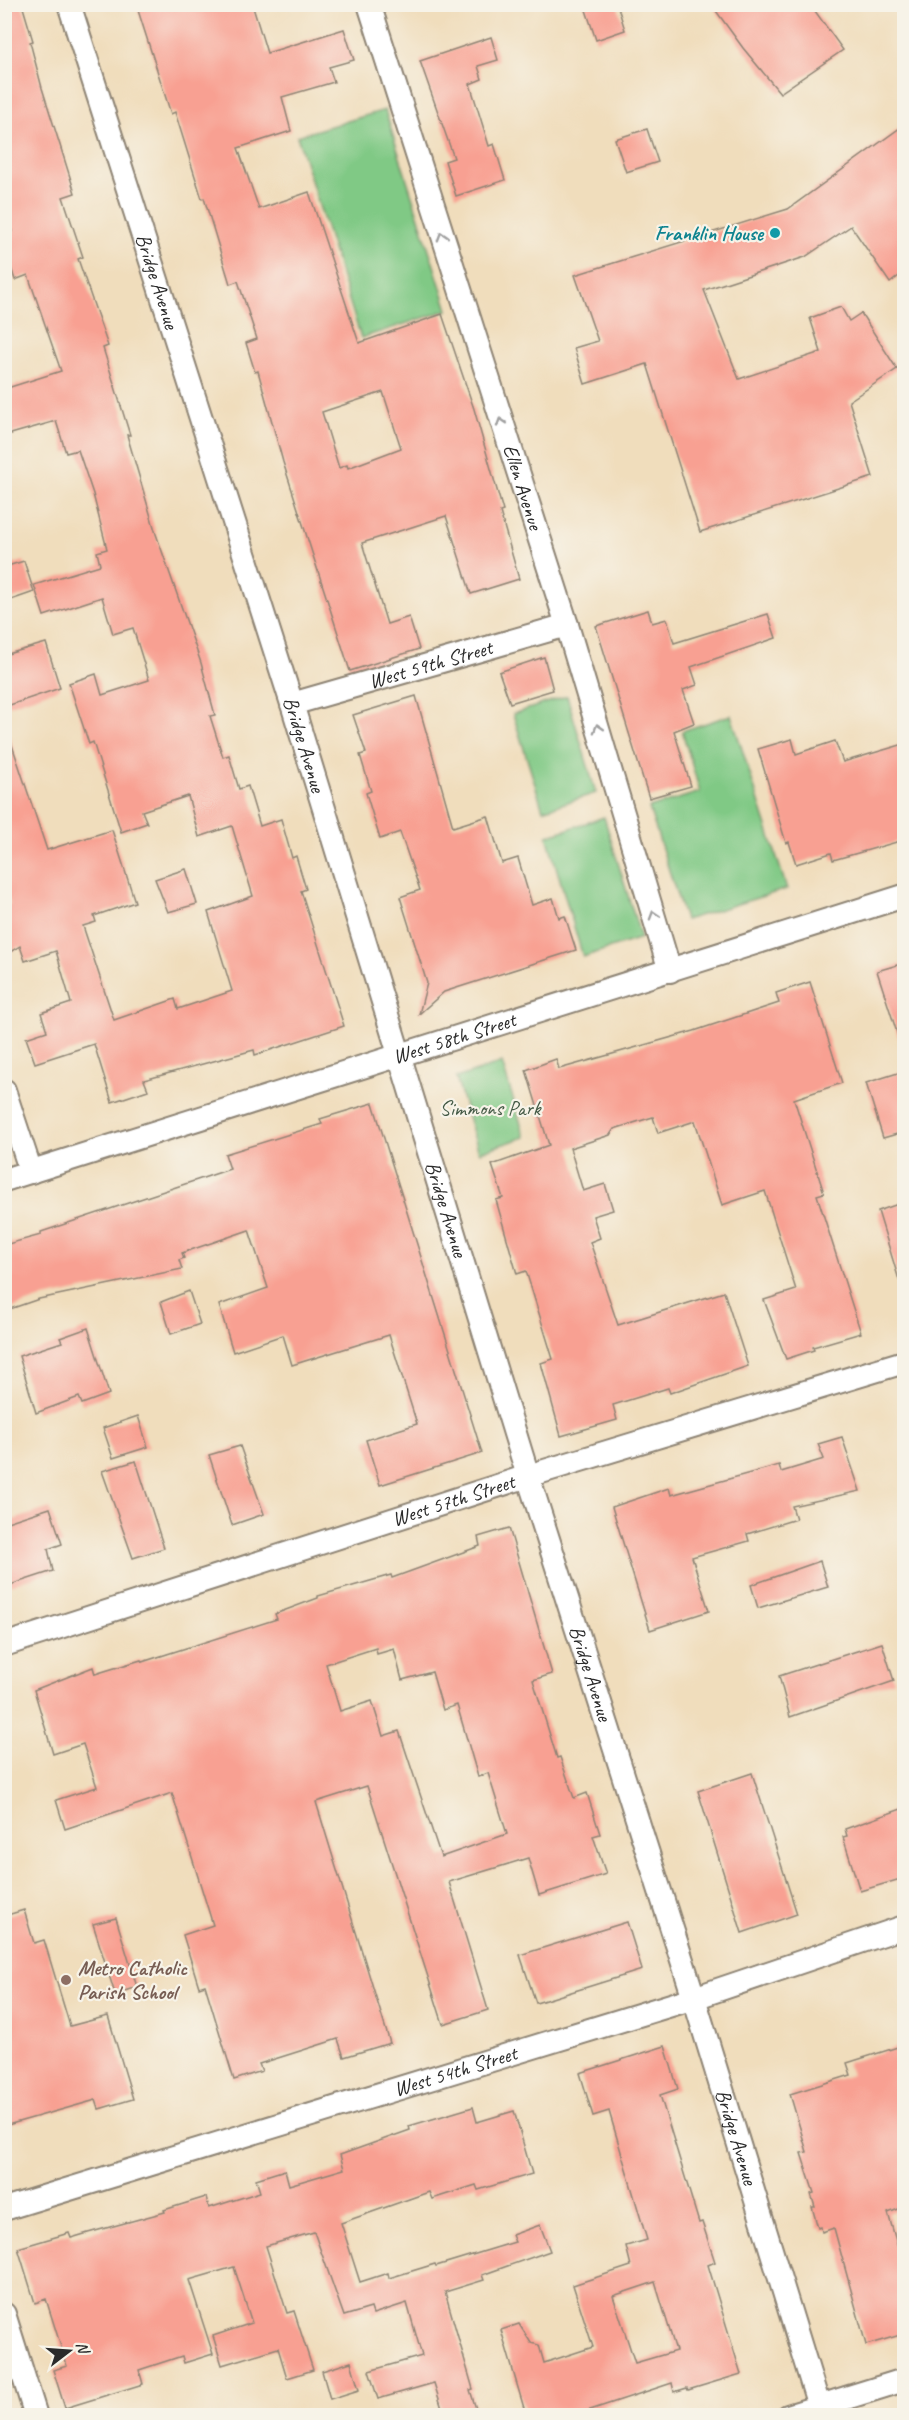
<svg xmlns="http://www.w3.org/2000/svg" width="909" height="2420" font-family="Caveat,sans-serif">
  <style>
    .green { fill: #80c985; stroke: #567a58; stroke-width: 1.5 }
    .building { fill: #f8a092; fill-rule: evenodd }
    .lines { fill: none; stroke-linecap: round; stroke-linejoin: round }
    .minor-casing { stroke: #8e8474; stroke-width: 26 }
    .minor { stroke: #fff; stroke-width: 22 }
    .oneway { stroke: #a0a0a0 }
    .culture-dot { fill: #0f9aa8; stroke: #f7f3e8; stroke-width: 2 }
    .education-dot { fill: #8d6e63; stroke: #f7f3e8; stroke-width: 2 }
    .labels { text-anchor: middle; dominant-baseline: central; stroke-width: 4.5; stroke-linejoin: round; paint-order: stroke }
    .culture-label { font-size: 21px; font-weight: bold; fill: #0d838f; stroke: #f7f3e8; text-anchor: end }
    .street-label { font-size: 21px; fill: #2b2b2b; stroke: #f7f3e8 }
    .park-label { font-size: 21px; fill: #445a46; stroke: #f7f3e8 }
    .education-label { font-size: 21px; font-weight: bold; fill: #785e54; stroke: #f7f3e8; text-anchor: start }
  </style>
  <rect width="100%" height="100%" fill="#f7f3e8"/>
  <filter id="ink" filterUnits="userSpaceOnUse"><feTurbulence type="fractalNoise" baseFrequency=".0167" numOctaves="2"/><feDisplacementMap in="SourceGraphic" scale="12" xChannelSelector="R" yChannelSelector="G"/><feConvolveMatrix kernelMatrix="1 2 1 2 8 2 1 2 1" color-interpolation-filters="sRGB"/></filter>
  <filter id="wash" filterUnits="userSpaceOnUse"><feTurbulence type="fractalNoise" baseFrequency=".008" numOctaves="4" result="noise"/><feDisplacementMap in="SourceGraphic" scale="24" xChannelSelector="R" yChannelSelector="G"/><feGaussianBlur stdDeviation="1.35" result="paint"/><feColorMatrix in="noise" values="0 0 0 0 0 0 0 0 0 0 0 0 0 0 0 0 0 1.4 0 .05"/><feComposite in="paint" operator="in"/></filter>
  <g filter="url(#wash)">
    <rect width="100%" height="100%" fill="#f0ddbc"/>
    <!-- green -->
    <g class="green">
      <polygon points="385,110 448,310 361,338 297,136"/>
      <polygon points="567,696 596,793 543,810 513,714"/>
      <polygon points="731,715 787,889 685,920 649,808 700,792 682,731"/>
      <polygon points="604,817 641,938 583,957 547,836"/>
      <polygon points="502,1063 525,1137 479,1152 456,1078"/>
    </g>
    <g id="blocks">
      <!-- building -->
      <g class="building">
        <polygon points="4,4 22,4 33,41 30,42 42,88 75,193 63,197 83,257 78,259 108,346 103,348 130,435 127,435 156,534 201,663 215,715 210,716 223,757 229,755 239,789 248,786 260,826 281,819 292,858 296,856 306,889 301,891 344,1026 255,1055 254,1050 144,1080 148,1090 112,1102 94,1044 35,1063 26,1038 47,1031 41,1013 71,1003 56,951 25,961 20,946 10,952 4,933 4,905 10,904 4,885 4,737 9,736 47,850 112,830 135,902 94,916 96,922 83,926 114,1020 175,999 178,1009 232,991 208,912 253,896 232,826 199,837 188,796 142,811 147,823 121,832 93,742 89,744 69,683 96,674 102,695 149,680 133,628 113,634 102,597 44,616 34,585 100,565 97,552 107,549 93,494 78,450 66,453 56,421 4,436 4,389 61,371 28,275 15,280 4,245 4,234 12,231 4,211"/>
        <path d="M 136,4 L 252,4 L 267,53 L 344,29 L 354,60 L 329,67 L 334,82 L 282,97 L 291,131 L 238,148 L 259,209 L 309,192 L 359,343 L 442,314 L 474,409 L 503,511 L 500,512 L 519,579 L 471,594 L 446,516 L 362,543 L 387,624 L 409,617 L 419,649 L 350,671 L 283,462 L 258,371 L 255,372 L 246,343 L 257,339 L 238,281 L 230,284 L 204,198 L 202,199 L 175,112 L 171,114 ZM 383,392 L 401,448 L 348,468 L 347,465 L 339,468 L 322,412 Z"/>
        <polygon points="584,4 617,4 625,30 596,40"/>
        <polygon points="711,4 810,4 843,50 780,93 743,48"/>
        <polygon points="491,37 498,60 478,66 482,79 470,84 489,146 494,144 505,180 456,196 445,161 454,158 420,61"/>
        <polygon points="904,125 904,272 890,283 851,226 805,257 704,290 739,379 821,352 810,318 841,307 849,321 861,313 897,369 849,401 873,477 700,532 647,364 585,384 574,348 598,341 575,275 788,209"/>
        <polygon points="647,129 658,162 626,172 615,139"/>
        <polygon points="24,561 34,592 8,601 4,588 4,567"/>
        <polygon points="648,610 652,623 667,619 674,643 768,614 776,638 691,667 697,685 683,690 694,723 674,731 691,786 649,798 596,626"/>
        <polygon points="46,643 60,688 4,707 4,655"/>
        <polygon points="544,657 553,690 510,703 499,672"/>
        <polygon points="416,696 453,827 488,816 502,863 518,858 532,905 553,898 559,918 565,916 576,950 444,992 419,1014 427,983 400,897 420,890 400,832 380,839 366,793 371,791 360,755 366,753 353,715"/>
        <polygon points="792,739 796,754 835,741 843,762 904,744 904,840 833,860 831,853 796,864 789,842 786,843 758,749"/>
        <polygon points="186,869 197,904 168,912 155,879"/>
        <polygon points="904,963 904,1041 900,1042 877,971"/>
        <polygon points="810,982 842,1083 794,1099 824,1193 817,1195 861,1333 813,1347 814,1350 786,1359 764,1300 796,1290 765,1191 722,1205 695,1121 658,1133 653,1117 614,1129 610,1135 570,1148 583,1191 605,1184 613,1210 593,1216 600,1238 590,1242 618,1325 724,1292 748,1366 670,1393 668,1388 613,1405 617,1420 561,1436 541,1363 553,1359 526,1271 517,1274 496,1200 503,1198 492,1165 549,1145 526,1070 556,1059 559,1069 694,1031 779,1003 776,993"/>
        <polygon points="904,1071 904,1132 883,1138 866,1083"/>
        <polygon points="373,1103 482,1453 380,1485 366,1440 417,1424 389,1335 292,1365 283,1335 233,1352 219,1305 268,1288 249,1230 182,1253 184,1258 179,1260 182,1269 39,1299 10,1309 4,1290 4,1245 41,1235 41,1232 230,1169 225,1154 322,1124 320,1119"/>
        <polygon points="904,1202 904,1279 899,1280 878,1211"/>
        <polygon points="189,1291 200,1324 171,1334 161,1302"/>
        <polygon points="88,1328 109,1394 82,1404 79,1397 36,1413 19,1356 62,1342 60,1338"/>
        <polygon points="138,1416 148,1447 113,1458 103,1428"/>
        <polygon points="842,1437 860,1491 792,1506 796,1519 747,1534 749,1541 692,1557 709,1611 650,1630 612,1507 669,1488 671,1495 779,1465 781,1472 824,1459 818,1444"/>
        <polygon points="240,1446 264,1514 232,1525 209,1455"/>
        <polygon points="136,1461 164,1548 133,1558 102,1471"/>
        <polygon points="50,1508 62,1544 48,1549 53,1571 4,1587 4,1523"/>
        <path d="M 509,1528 L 552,1674 L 533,1680 L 557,1758 L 560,1757 L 574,1798 L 587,1793 L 600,1834 L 593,1836 L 606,1874 L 539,1895 L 528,1858 L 449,1882 L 488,2010 L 443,2024 L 367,1786 L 316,1802 L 390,2043 L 344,2057 L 338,2039 L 259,2064 L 262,2071 L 234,2080 L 205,1985 L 199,1987 L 183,1935 L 213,1925 L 172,1793 L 65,1829 L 56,1800 L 97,1787 L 83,1744 L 53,1754 L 34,1690 L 93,1667 L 95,1674 L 141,1660 L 142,1662 L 277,1619 L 275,1614 L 318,1598 L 318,1596 L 391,1575 L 392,1578 L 480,1546 L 478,1537 ZM 376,1648 L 377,1654 L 394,1649 L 402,1680 L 432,1672 L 443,1710 L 457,1705 L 478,1777 L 488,1773 L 507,1834 L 441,1857 L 399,1731 L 383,1736 L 372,1701 L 340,1711 L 326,1664 Z"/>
        <polygon points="820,1561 828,1587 758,1608 751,1585"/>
        <polygon points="882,1643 894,1681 790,1717 779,1676"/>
        <polygon points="752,1773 797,1914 742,1933 698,1791"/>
        <polygon points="904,1808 904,1878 860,1891 843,1837 847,1836 845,1829"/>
        <polygon points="24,1910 34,1943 44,1940 70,2026 108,2016 133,2099 99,2109 96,2100 4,2126 4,1916"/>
        <polygon points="116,1918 137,1987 115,1994 93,1924"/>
        <polygon points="627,1922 642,1970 536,2003 520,1955"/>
        <polygon points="904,2045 904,2207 888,2213 904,2269 904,2334 866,2345 834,2228 822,2232 821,2227 818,2228 812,2207 815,2207 811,2194 814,2193 801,2153 807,2152 790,2094 851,2075 847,2063"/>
        <path d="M 665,2046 L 678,2089 L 660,2095 L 699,2223 L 702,2222 L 715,2262 L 708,2265 L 741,2374 L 688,2390 L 687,2388 L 674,2392 L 672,2383 L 575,2415 L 526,2415 L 501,2330 L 519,2324 L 531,2343 L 539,2345 L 544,2363 L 593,2347 L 573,2285 L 631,2266 L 626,2246 L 647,2240 L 609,2111 L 593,2116 L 580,2073 ZM 655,2282 L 676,2351 L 635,2363 L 613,2296 Z"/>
        <polygon points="473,2107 477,2122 514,2111 532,2174 478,2190 476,2185 432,2199 429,2192 341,2223 360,2282 388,2273 389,2278 435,2264 436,2266 515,2242 512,2235 540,2225 550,2251 482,2275 484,2280 445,2292 473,2389 470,2390 478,2415 444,2415 434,2383 378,2399 369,2371 422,2356 407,2303 373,2314 371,2308 344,2316 314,2232 266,2246 287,2313 294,2311 313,2370 287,2378 278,2348 222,2365 213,2336 252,2323 234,2267 189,2280 213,2354 184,2363 182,2356 139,2370 143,2384 65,2408 53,2370 67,2366 46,2299 35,2303 18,2248 69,2233 71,2238 88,2233 165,2212 164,2210 206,2197 209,2208 260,2192 256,2179 285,2170 289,2185 344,2169 340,2155 410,2130 409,2126"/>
        <polygon points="351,2362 359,2390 330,2399 322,2371"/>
      </g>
    </g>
  </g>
  <g filter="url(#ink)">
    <use href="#blocks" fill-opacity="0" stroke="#8e8474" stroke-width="1.5"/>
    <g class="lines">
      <!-- minor casing -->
      <g class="minor-casing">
        <g id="minor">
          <path id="s1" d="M 69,4 L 292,704 L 528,1476 L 694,1998 L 822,2416"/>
          <path id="s2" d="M 369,4 L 567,625 L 670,971"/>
          <path id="s3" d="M 292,704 L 567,625"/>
          <polyline points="4,1090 31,1172"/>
          <path id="s4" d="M 4,1180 L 904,896"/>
          <path id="s5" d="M 4,1645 L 528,1476 L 904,1362"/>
          <path id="s6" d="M 4,2209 L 694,1998 L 904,1927"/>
          <polyline points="4,2314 36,2416"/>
          <polyline points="788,2416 904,2380"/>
        </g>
      </g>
      <!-- minor -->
      <use href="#minor" class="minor"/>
    </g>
    <!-- one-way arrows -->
    <defs><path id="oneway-chevron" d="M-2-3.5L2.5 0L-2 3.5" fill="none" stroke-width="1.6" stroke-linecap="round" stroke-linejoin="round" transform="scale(1.5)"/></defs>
    <g class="oneway">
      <use href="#oneway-chevron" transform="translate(442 236) rotate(-107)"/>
      <use href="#oneway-chevron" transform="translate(501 422) rotate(-108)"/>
      <use href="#oneway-chevron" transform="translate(598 728) rotate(-107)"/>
      <use href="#oneway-chevron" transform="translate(654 915) rotate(-107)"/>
    </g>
  </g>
  <!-- markers -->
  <circle class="culture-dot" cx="775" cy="233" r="6"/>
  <circle class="education-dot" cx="66" cy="1980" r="6"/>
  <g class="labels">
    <!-- culture labels -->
    <g class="culture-label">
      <text x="763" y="233">Franklin House</text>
    </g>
    <!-- street labels -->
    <g class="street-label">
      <text stroke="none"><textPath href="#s1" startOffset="291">Bridge Avenue</textPath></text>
      <text stroke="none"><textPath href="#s2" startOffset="507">Ellen Avenue</textPath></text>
      <text stroke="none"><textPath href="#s3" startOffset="144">West 59th Street</textPath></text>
      <text stroke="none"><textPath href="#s1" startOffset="777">Bridge Avenue</textPath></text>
      <text stroke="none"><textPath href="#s4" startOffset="472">West 58th Street</textPath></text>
      <text stroke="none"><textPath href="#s1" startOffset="1263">Bridge Avenue</textPath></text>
      <text stroke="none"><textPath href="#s5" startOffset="472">West 57th Street</textPath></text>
      <text stroke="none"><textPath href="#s1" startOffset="1749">Bridge Avenue</textPath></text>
      <text stroke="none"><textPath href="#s6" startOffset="472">West 54th Street</textPath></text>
      <text stroke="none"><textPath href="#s1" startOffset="2235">Bridge Avenue</textPath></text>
    </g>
    <!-- park labels -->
    <g class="park-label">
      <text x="490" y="1108">Simmons Park</text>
    </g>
    <!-- education labels -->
    <g class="education-label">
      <text x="78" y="1968">Metro Catholic<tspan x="78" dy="24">Parish School</tspan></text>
    </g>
  </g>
  <!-- margin -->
  <rect width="909" height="2420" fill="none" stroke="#f7f3e8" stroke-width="24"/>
  <!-- north arrow -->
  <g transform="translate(69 2351) rotate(73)" stroke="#f7f3e8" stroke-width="4.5" paint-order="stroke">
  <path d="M0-4.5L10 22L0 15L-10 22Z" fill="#2b2b2b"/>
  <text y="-9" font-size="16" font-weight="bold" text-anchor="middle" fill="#2b2b2b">N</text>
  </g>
</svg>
